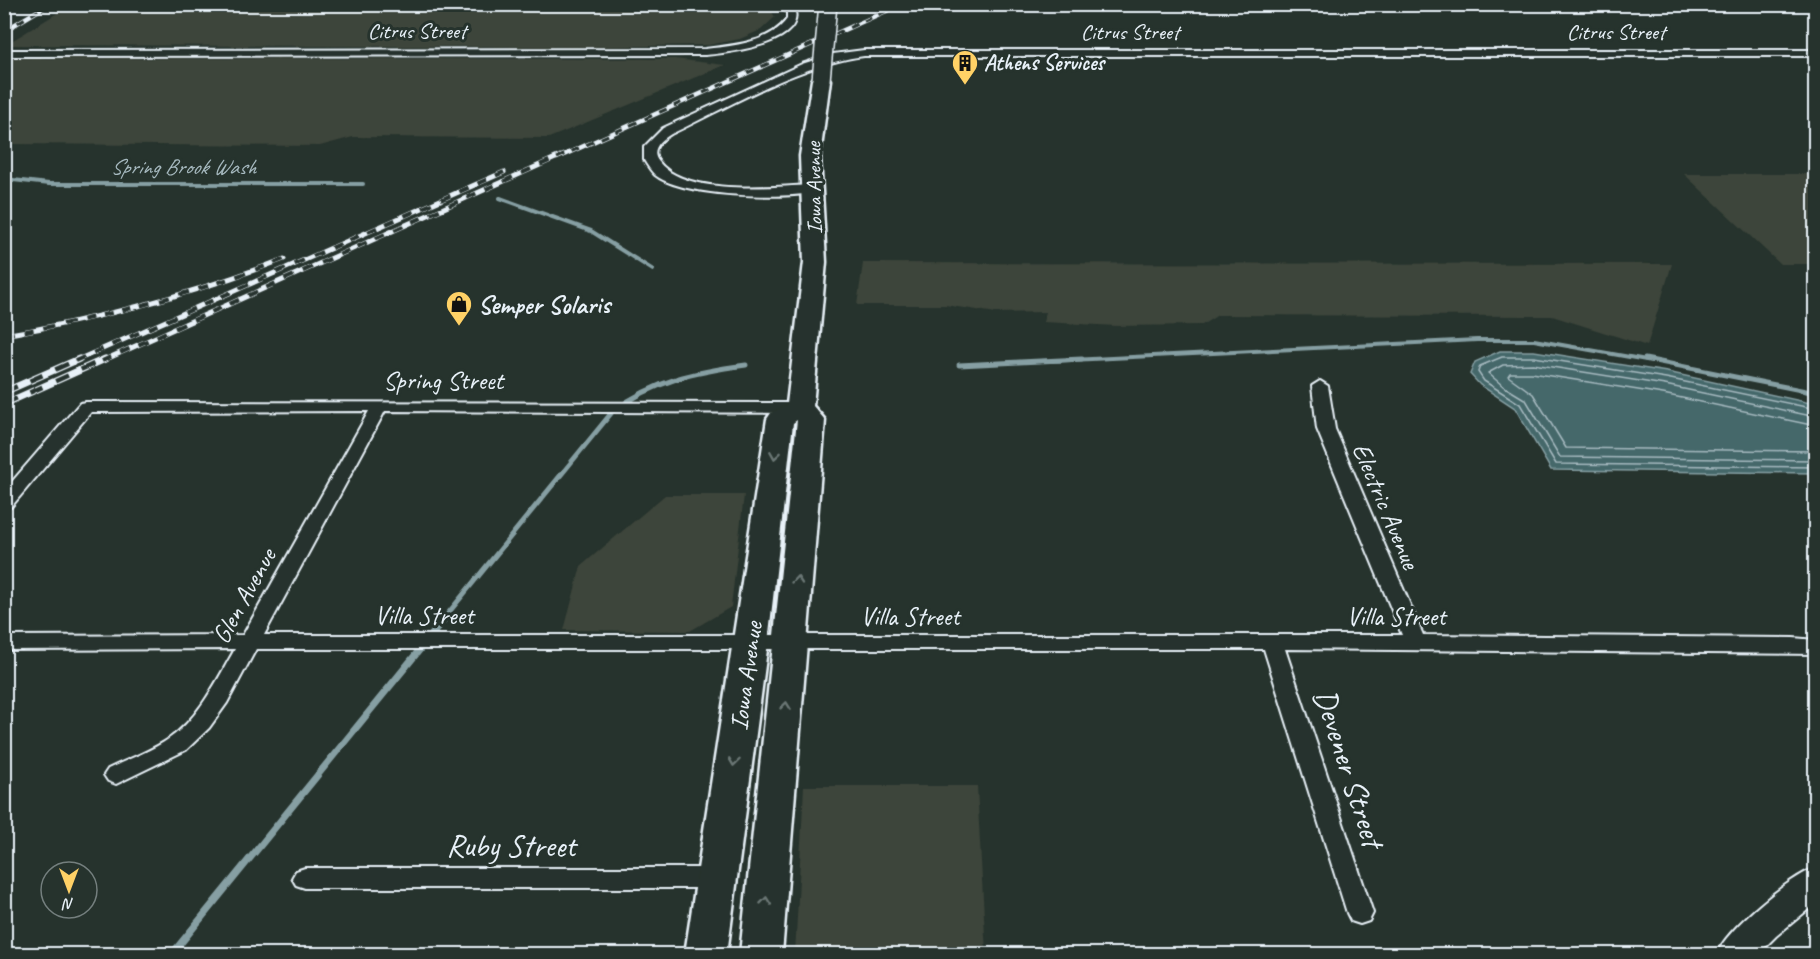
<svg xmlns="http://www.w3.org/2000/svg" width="1820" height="959" font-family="Caveat,sans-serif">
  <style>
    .built { fill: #3c443a }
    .water { fill: #45686b; stroke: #869fa3; stroke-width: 1.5 }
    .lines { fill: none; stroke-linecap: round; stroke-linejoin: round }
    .shore { stroke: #a7bac0; stroke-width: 1.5 }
    .stream-far2 { stroke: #869fa3; stroke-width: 4 }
    .stream-far1 { stroke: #869fa3; stroke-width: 5 }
    .stream { stroke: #869fa3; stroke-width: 7 }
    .minor-casing { stroke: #e8f1f8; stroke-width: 4 }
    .secondary-casing { stroke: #e8f1f8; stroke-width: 4 }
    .primary-casing { stroke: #e8f1f8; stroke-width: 5 }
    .minor { fill: #26332d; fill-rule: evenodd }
    .secondary { fill: #26332d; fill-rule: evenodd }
    .primary { fill: #26332d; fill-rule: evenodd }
    .rail-far2-casing { stroke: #e8f1f8; stroke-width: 4.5 }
    .rail-far1-casing { stroke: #e8f1f8; stroke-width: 5 }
    .rail-casing { stroke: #e8f1f8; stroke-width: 7 }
    .rail-far2 { stroke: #26332d; stroke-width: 3; stroke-dasharray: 8; stroke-linecap: butt }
    .rail-far1 { stroke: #26332d; stroke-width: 4; stroke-dasharray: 10; stroke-linecap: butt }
    .rail { stroke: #26332d; stroke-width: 4.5; stroke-dasharray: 14; stroke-linecap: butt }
    .primary-bridge-casing { stroke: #e8f1f8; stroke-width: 20; stroke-linecap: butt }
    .primary-bridge { stroke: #26332d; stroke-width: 17 }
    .oneway { stroke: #6a7674 }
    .labels { text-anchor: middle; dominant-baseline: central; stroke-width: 6; stroke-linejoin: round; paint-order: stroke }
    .far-street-label { font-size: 22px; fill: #e8f1f8; stroke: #26332d }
    .far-poi-label { font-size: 22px; font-weight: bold; fill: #e8f1f8; stroke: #26332d; text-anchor: start }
    .far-water-label { font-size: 22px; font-style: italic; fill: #a7bac0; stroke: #26332d }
    .poi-label { font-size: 26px; font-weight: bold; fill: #e8f1f8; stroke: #26332d; text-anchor: start }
    .street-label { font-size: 26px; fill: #e8f1f8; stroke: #26332d }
    .near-street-label { font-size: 32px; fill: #e8f1f8; stroke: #26332d }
  </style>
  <rect width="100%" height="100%" fill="#26332d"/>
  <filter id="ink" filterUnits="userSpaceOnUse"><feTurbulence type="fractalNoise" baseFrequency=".0167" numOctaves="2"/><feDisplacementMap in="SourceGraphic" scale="12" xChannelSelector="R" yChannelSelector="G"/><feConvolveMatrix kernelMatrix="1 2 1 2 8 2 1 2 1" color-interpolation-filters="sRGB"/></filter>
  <g filter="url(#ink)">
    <!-- built -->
    <g class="built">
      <polygon points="72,4 767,4 775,17 761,30 740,39 709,45 594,47 5,45"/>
      <polygon points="5,58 675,59 725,65 549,138 353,137 320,146 5,144"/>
      <polygon points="1684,174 1815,174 1815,264 1780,264"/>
      <polygon points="863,263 1672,264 1647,346 1552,316 1218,315 1202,325 1116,326 1043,322 1046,312 996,313 945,305 857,305"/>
      <polygon points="665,495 744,495 731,607 690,631 564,630 581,566"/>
      <polygon points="804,786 977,786 986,954 795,954"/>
    </g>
    <!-- water -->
    <polygon class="water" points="1500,351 1534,351 1667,372 1815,404 1815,473 1551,470 1515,408 1480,385 1470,374 1475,362"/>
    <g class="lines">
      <!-- shore -->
      <g class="shore">
        <polyline points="1816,409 1666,378 1534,357 1502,357 1480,366 1478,372 1484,381 1520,404 1556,464 1816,467"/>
        <polyline points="1816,417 1665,385 1533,364 1503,365 1488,373 1503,386 1526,400 1560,457 1816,460"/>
        <polyline points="1816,426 1663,394 1532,373 1510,373 1508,376 1533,394 1566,448 1816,451"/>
      </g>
      <!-- stream-far2 -->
      <g class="stream-far2">
        <polyline points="4,179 49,184 363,184"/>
        <polyline points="500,198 591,231 653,270"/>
        <polyline points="1051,361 1477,340 1534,340 1652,361"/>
      </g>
      <!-- stream-far1 -->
      <g class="stream-far1">
        <polyline points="1645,359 1816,393"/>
        <polyline points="959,365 1082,359"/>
        <path d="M 441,622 L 613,411 C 657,380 693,372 746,365"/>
      </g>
      <!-- stream -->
      <polyline class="stream" points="172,954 443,621"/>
      <!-- minor casing -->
      <g class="minor-casing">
        <g id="minor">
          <path d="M 782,4 L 792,4 C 814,43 728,53 705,55 L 4,56 L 4,50 L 705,49 C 732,46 770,43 787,19 L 787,13 Z"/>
          <path d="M 864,50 L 1816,50 L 1816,56 L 864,56 C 797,65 732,105 671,134 C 661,140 649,150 659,162 C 685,196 771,187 810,185 L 815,186 L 816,189 L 815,192 C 783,200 680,196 655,175 C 651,171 647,165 644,160 L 644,147 L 663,128 L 802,64 L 833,54 Z"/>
          <path d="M 1320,381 L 1328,386 L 1335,429 L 1423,635 L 1793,638 L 1816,640 L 1816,654 L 1285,649 L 1373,913 L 1369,921 L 1360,924 L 1351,921 L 1347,913 L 1264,649 L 256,649 L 227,703 L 209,728 L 186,750 L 116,784 L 108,781 L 104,775 L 108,769 C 128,759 152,751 170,738 C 200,717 217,680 235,649 L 4,650 L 4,636 L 243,635 L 369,411 L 91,412 L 11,507 L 4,508 L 4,491 L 80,403 L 86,402 L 800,403 L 808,408 L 800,413 L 385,411 L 264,635 L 1402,635 L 1317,429 L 1312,386 Z"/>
          <polygon points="305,868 717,868 726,871 730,878 726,885 717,888 305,888 296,885 292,878 296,871"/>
        </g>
      </g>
      <!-- secondary casing -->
      <g class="secondary-casing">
        <path id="secondary" d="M 1816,868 L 1816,903 L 1776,936 L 1758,954 L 1717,954 C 1726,930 1790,876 1816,868 Z"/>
      </g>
      <!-- primary casing -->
      <g class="primary-casing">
        <polygon id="primary" points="821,75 827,76 830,80 820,156 826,262 813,406 825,420 782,954 740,954 797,420 793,423 768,642 727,954 685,954 767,419 771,413 787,404 804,262 800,156 812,80 815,76"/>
      </g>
      <!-- minor -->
      <use href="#minor" class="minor"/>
      <!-- secondary -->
      <use href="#secondary" class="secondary"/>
      <!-- primary -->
      <use href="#primary" class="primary"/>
      <!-- rail-far2 casing -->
      <g class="rail-far2-casing">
        <g id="rail-far2">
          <polyline points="4,31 49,4"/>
          <polyline points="557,158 902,4"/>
        </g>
      </g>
      <!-- rail-far1 casing -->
      <g class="rail-far1-casing">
        <g id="rail-far1">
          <path d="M 4,335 C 100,319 193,294 284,259"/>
          <polyline points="75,361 504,172"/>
          <polyline points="102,361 560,156"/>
        </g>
      </g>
      <!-- rail casing -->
      <g class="rail-casing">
        <g id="rail">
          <polyline points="4,392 79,359"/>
          <polyline points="4,404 105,359"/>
        </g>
      </g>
      <!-- rail-far2 -->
      <use href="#rail-far2" class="rail-far2"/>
      <!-- rail-far1 -->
      <use href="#rail-far1" class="rail-far1"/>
      <!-- rail -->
      <use href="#rail" class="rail"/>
      <!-- primary-bridge casing -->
      <g class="primary-bridge-casing">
        <polyline id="primary-bridge" points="821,80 828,4"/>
      </g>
      <!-- primary-bridge -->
      <use href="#primary-bridge" class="primary-bridge"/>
    </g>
    <!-- one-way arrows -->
    <defs><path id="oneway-chevron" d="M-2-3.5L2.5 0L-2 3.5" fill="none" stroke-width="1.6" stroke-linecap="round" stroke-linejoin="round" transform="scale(1.5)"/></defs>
    <g class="oneway">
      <use href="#oneway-chevron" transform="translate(775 455) rotate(99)"/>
      <use href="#oneway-chevron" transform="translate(797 580) rotate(-85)"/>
      <use href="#oneway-chevron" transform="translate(786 706) rotate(-84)"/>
      <use href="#oneway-chevron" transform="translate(734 762) rotate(98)"/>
      <use href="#oneway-chevron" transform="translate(766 901) rotate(-84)"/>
    </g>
  </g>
  <!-- icons -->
  <defs>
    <g id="building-pin" transform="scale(1.35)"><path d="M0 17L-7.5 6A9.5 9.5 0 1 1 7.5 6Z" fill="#ffd166" stroke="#26332d"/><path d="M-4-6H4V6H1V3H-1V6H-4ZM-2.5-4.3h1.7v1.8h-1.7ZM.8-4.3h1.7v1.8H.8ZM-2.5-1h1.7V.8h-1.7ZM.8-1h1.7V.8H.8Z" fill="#111"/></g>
    <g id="shop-pin" transform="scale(1.35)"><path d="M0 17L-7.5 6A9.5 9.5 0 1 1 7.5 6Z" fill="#ffd166" stroke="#26332d"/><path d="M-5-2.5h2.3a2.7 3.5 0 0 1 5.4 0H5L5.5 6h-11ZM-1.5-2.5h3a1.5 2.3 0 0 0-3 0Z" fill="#111"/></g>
  </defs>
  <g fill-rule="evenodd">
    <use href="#building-pin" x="965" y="63"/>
    <use href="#shop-pin" x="459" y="304"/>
  </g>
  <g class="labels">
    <!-- far-street labels -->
    <g class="far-street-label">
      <text x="417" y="31">Citrus Street</text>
      <text x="1130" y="32">Citrus Street</text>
      <text x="1616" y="32">Citrus Street</text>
      <text transform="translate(814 188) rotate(-91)">Iowa Avenue</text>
    </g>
    <!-- far-poi labels -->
    <g class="far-poi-label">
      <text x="984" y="63">Athens Services</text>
    </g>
    <!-- far-water labels -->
    <g class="far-water-label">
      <text x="183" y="167">Spring Brook Wash</text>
    </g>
    <!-- poi labels -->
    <g class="poi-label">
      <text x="478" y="304">Semper Solaris</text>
    </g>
    <!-- street labels -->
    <g class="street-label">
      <text x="443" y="380">Spring Street</text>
      <text transform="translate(1386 506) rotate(67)">Electric Avenue</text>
      <text transform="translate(244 596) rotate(-61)">Glen Avenue</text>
      <text x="424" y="615">Villa Street</text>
      <text x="910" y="616">Villa Street</text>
      <text x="1396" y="616">Villa Street</text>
      <text transform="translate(746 676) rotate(-82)">Iowa Avenue</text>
    </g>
    <!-- near-street labels -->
    <g class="near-street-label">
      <text transform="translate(1349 768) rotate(72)">Devener Street</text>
      <text x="511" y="845">Ruby Street</text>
    </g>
  </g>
  <!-- margin -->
  <rect width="1820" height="959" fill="none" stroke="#26332d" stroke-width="24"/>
  <rect x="12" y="12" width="1796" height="935" fill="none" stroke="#e8f1f8" stroke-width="2" filter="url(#ink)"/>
  <!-- north arrow -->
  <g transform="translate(69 890) rotate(180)"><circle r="28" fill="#26332d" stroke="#747f7e" stroke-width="1.5"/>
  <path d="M0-4.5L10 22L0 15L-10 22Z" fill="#ffd166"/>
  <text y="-9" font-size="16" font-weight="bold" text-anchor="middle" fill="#e8f1f8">N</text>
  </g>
</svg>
